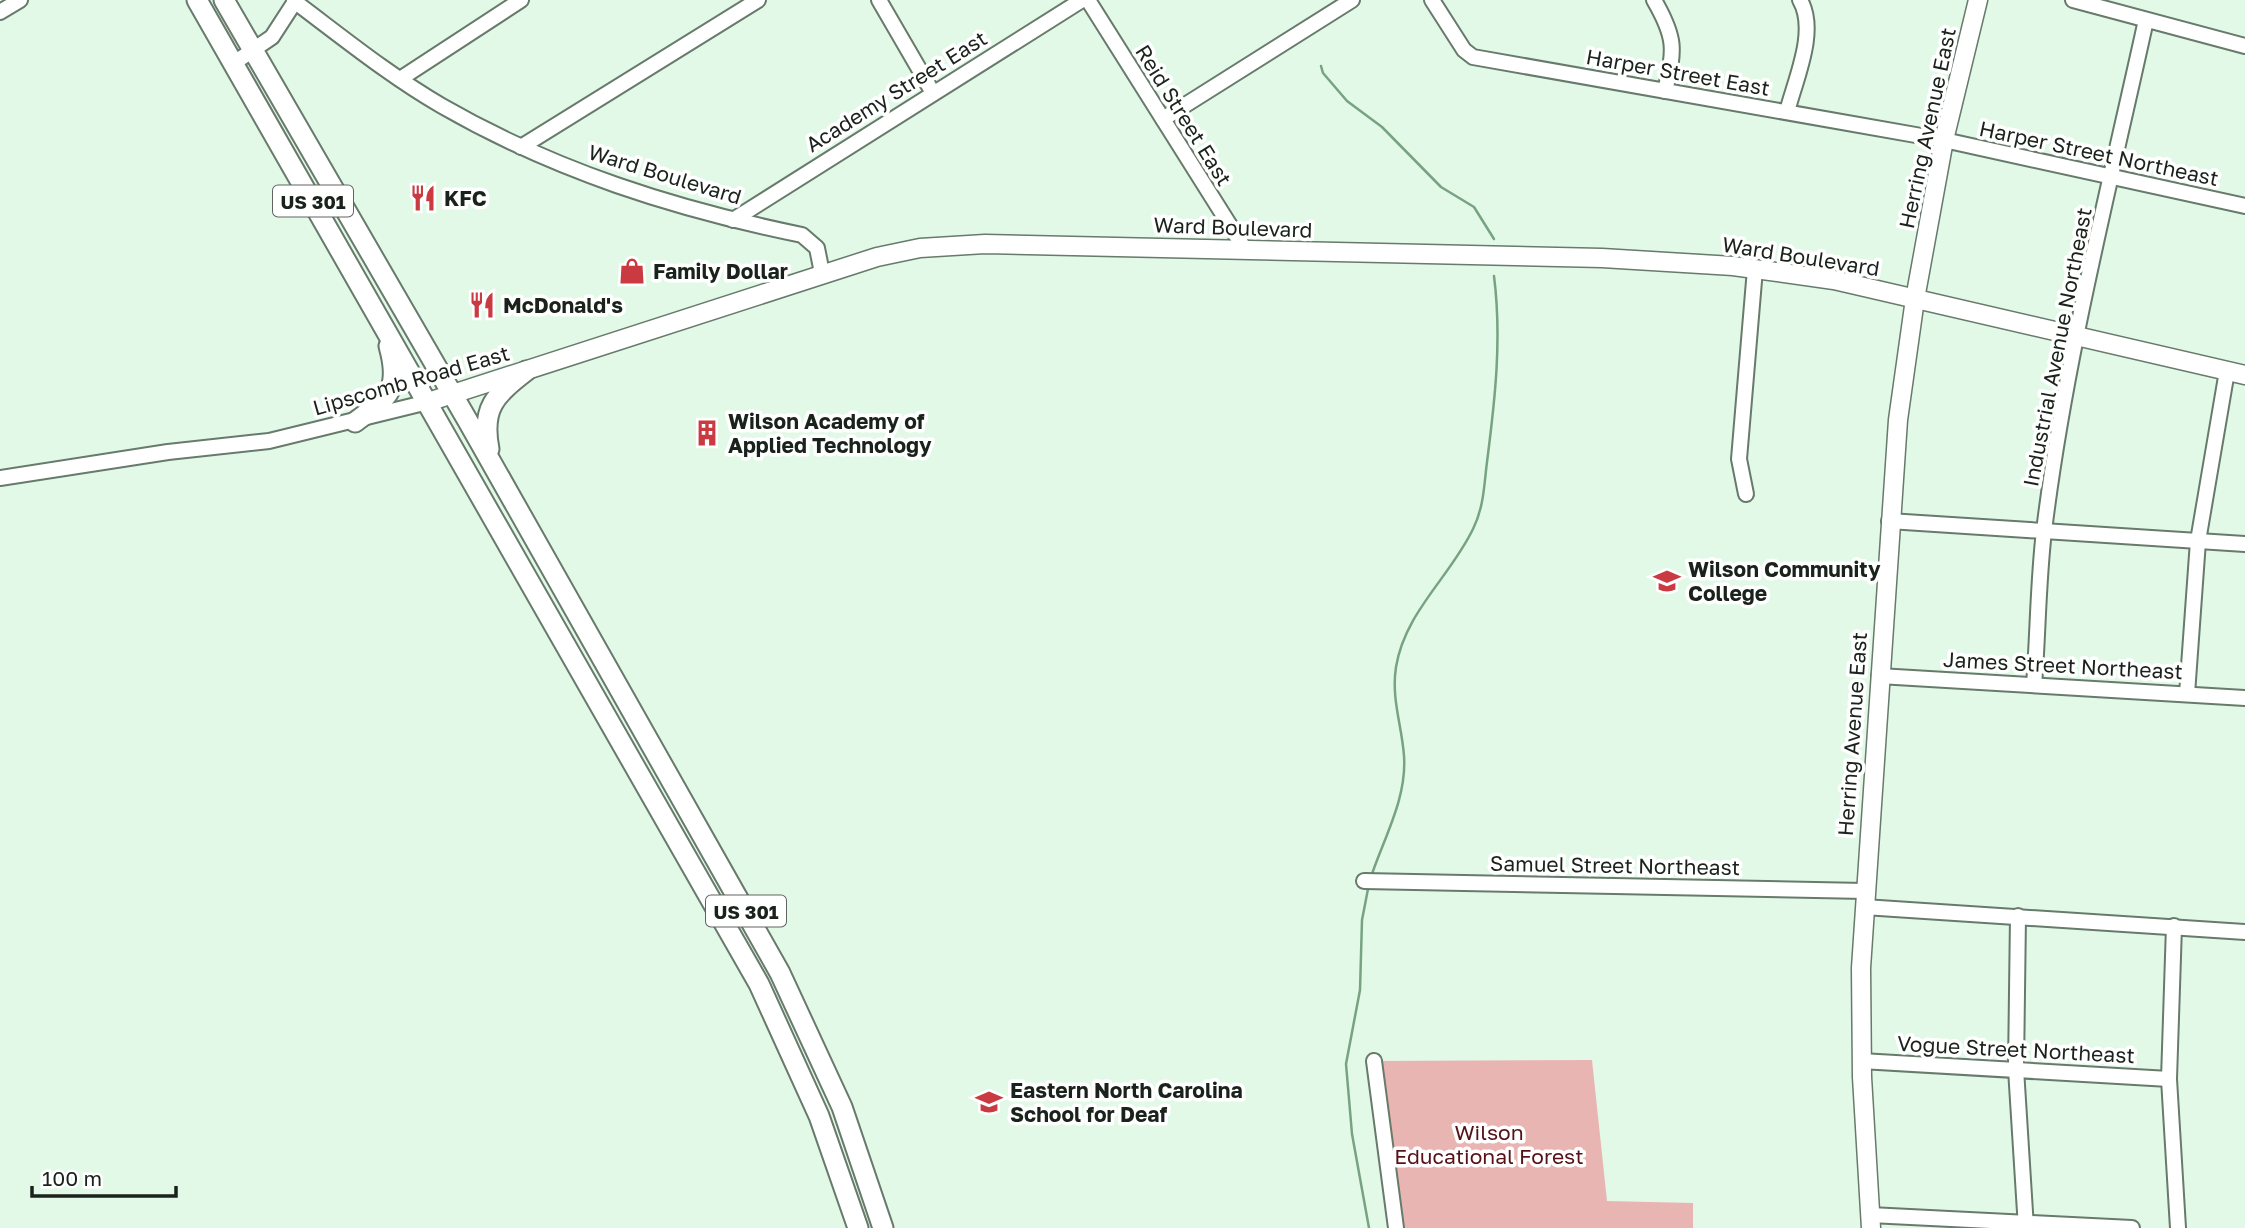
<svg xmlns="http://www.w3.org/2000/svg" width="2245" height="1228" font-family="'Golos Text',sans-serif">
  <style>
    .green { fill: #e9b5b2 }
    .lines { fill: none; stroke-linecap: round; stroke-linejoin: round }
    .stream { stroke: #77a382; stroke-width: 2.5 }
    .minor-casing { stroke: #677a6b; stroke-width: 18 }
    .major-casing { stroke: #677a6b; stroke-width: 21 }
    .highway-casing { stroke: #677a6b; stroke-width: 23 }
    .minor { stroke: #fff; stroke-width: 14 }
    .major { stroke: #fff; stroke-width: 18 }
    .highway { stroke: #fff; stroke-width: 19 }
    .labels { text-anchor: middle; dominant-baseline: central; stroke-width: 7; stroke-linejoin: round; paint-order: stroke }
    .shield { fill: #fff; stroke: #5f6460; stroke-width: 2 }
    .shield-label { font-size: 19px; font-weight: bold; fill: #1a221c }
    .street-label { font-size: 21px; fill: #1a221c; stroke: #fff }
    .poi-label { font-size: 21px; font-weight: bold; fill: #1a221c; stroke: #fff; text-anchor: start }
    .park-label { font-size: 21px; fill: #561216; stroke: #fff }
  </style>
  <rect width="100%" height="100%" fill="#e3f9e8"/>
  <!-- green -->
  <polygon class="green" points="1592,1060 1607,1201 1693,1203 1693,1228 1392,1228 1374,1061"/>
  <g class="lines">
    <!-- stream -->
    <g class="stream">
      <polyline points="1321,66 1323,73 1347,101 1382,127 1441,187 1474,207 1494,239"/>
      <path d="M 1372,874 C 1385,836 1407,797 1404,756 C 1402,726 1391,699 1396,667 C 1405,612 1450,577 1473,529 C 1484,507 1484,485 1487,462 C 1495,400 1502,339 1494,276"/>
      <polyline points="1368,889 1362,920 1360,990 1346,1064 1352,1134 1369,1228"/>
    </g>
    <!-- minor casing -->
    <g class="minor-casing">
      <g id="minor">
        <polyline points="879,0 933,93"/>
        <polyline points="1088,0 1246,251"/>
        <polyline points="1432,0 1464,50 1473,57 1944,140 2245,206"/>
        <path d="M 1654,0 C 1676,38 1675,49 1665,91"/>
        <polyline points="2073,0 2245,46"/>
        <path d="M 294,1 C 342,37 390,76 442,106 C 555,171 675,209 802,235 L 817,248 L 822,273"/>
        <polyline points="0,12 20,0"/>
        <polyline points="234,63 272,37 296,0"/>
        <polyline points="400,79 521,0"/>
        <path d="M 1787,112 C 1795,80 1818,31 1800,0"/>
        <polyline points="1163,119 1352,0"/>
        <polyline points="521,147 758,0"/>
        <polyline points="733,220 1082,0"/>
        <polyline points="0,478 168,452 269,441 428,402"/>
        <polyline points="1746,494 1739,459 1755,269"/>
        <polyline points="1889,521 2245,544"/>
        <polyline points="1879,676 2245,698"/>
        <path d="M 2034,685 C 2038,634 2038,582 2044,531 C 2065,359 2109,189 2146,20"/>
        <polyline points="2187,694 2198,541 2227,371"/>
        <polyline points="1364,881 1865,891"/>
        <polyline points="1864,907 2245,932"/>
        <polyline points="2018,916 2016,1069 2026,1228"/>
        <polyline points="2174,926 2169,1079 2178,1228"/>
        <polyline points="1374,1061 1396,1228"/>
        <polyline points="1861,1061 2169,1079"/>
        <polyline points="1870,1215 2132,1228"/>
      </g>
    </g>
    <!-- major casing -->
    <g class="major-casing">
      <g id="major">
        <polyline points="428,402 877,257 920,248 985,244 1602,258 1733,266 1834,280 2245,375"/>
        <polyline points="1871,1228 1862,1077 1861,968 1898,420 1915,299 1944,140 1978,0"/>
      </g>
    </g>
    <!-- highway casing -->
    <g class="highway-casing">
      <g id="highway">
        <polyline points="197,0 759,984 819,1116 858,1228"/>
        <polyline points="224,0 469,423 780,973 842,1107 883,1228"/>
        <path d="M 355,422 C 389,397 401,390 389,346"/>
        <path d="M 489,449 C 481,408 495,395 526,371"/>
      </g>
    </g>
    <!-- minor -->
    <use href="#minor" class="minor"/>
    <!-- major -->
    <use href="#major" class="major"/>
    <!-- highway -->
    <use href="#highway" class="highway"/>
  </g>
  <!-- icons -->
  <defs>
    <g id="restaurant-bare" transform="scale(2.1)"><path d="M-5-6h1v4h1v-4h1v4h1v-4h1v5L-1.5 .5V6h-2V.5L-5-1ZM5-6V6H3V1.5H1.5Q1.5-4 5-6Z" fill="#ca3a41" stroke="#fff" stroke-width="2.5" paint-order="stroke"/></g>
    <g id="shop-bare" transform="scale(2.1)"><path d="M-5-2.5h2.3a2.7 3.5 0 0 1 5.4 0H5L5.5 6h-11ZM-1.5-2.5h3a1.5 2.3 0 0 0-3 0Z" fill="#ca3a41" stroke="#fff" stroke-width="2.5" paint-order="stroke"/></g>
    <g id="building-bare" transform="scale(2.1)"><path d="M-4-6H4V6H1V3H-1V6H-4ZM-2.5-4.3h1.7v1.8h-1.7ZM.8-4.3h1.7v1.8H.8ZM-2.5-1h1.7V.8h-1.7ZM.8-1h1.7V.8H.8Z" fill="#ca3a41" stroke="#fff" stroke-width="2.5" paint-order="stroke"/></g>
    <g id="university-bare" transform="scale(2.1)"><path d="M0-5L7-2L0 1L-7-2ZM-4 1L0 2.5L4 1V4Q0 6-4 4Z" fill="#ca3a41" stroke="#fff" stroke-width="2.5" paint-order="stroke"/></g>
    <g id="school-bare" transform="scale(2.1)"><path d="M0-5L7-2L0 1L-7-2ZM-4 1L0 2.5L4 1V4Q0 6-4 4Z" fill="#ca3a41" stroke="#fff" stroke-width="2.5" paint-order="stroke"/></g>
  </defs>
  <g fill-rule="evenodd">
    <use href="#restaurant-bare" x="423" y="198"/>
    <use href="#shop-bare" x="632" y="271"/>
    <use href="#restaurant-bare" x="482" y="305"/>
    <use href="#building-bare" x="707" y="433"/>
    <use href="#university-bare" x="1667" y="581"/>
    <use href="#school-bare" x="989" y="1102"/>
  </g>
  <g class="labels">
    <!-- shield labels -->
    <g class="shield">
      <rect x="273" y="185.5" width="80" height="31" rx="5"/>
      <rect x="706" y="895.5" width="80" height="31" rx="5"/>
    </g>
    <g class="shield-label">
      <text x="313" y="201">US 301</text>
      <text x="746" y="911">US 301</text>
    </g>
    <!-- street labels -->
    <g class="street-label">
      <text transform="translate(1678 72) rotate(10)">Harper Street East</text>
      <text transform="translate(896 91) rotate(-32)">Academy Street East</text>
      <text transform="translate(1184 115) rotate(58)">Reid Street East</text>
      <text transform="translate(1927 128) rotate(-78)">Herring Avenue East</text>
      <text transform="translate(2099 153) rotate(12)">Harper Street Northeast</text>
      <text transform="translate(665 174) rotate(17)">Ward Boulevard</text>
      <text transform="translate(1233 227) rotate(2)">Ward Boulevard</text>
      <text transform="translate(1801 256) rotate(9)">Ward Boulevard</text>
      <text transform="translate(2057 347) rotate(-79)">Industrial Avenue Northeast</text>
      <text transform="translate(411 380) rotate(-16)">Lipscomb Road East</text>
      <text transform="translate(2063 665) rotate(3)">James Street Northeast</text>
      <text transform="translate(1852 734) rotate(-86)">Herring Avenue East</text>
      <text transform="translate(1615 865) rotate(1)">Samuel Street Northeast</text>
      <text transform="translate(2016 1049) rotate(3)">Vogue Street Northeast</text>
    </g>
    <!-- poi labels -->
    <g class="poi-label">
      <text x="444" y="198">KFC</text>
      <text x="653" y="271">Family Dollar</text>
      <text x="503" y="305">McDonald's</text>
      <text x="728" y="421">Wilson Academy of<tspan x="728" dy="24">Applied Technology</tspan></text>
      <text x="1688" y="569">Wilson Community<tspan x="1688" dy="24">College</tspan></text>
      <text x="1010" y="1090">Eastern North Carolina<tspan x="1010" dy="24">School for Deaf</tspan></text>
    </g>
    <!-- park labels -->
    <g class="park-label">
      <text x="1489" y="1132">Wilson<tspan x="1489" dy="24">Educational Forest</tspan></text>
    </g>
  </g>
  <!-- scale -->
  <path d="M32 1186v10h144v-10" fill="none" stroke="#1a221c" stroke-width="3.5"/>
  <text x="42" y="1186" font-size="21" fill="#1a221c" stroke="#ffffff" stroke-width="5" paint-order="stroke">100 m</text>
</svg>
